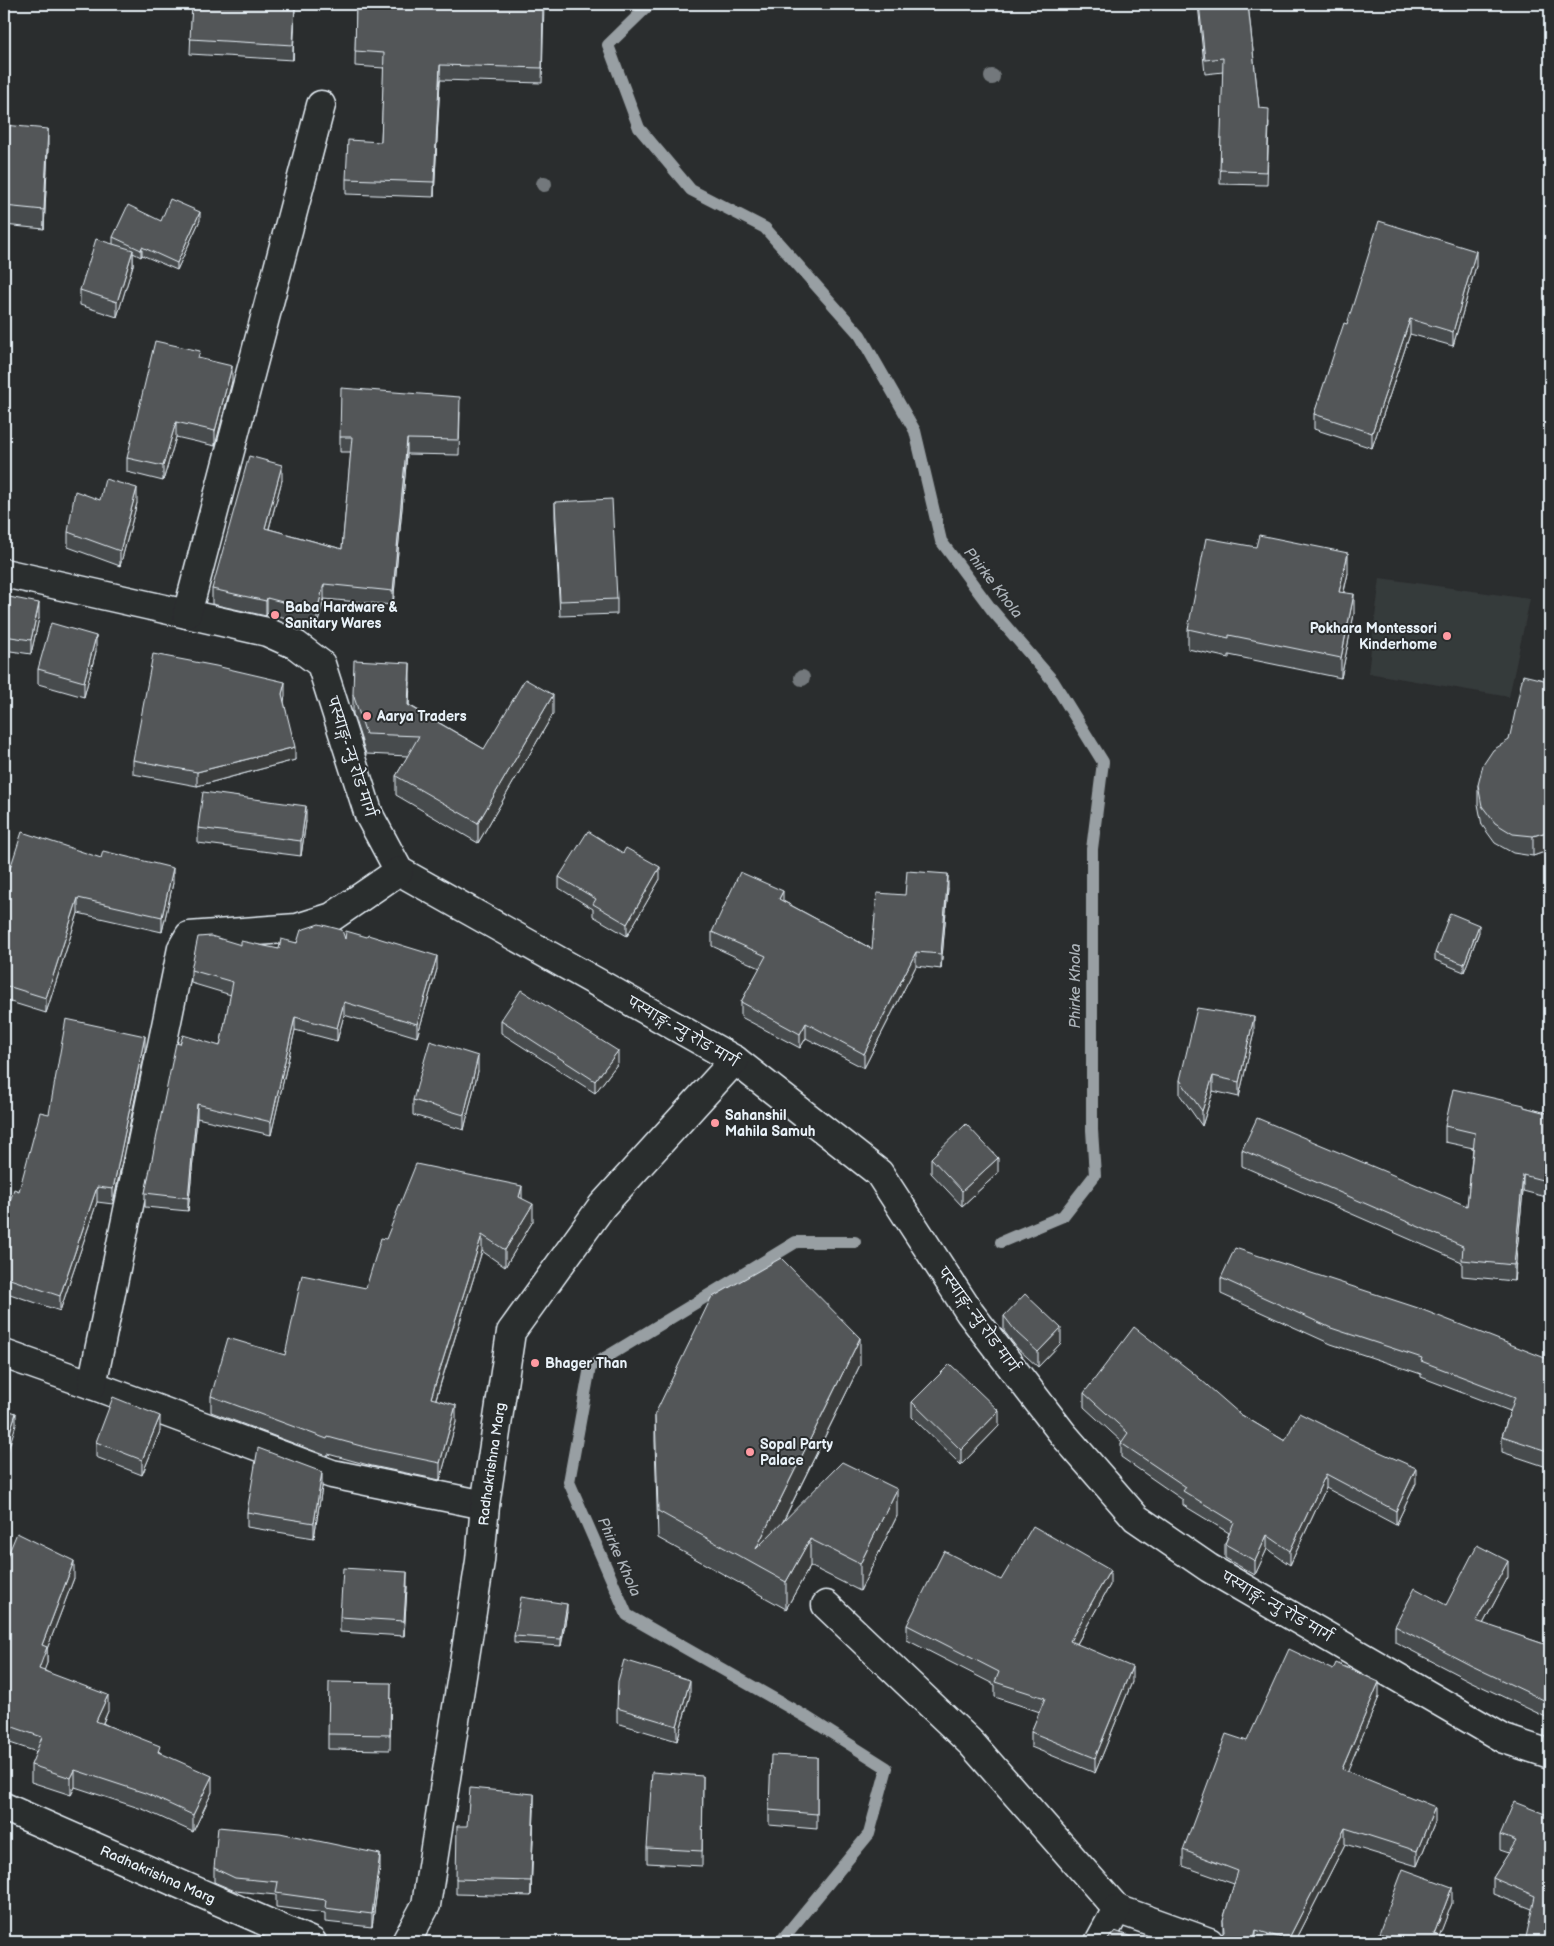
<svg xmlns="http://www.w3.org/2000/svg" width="1554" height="1946" font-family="'Balsamiq Sans','Playpen Sans Deva',sans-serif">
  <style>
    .built { fill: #363a3b }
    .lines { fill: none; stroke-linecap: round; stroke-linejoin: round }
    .stream { stroke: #989fa3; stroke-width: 12 }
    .minor-casing { stroke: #e8f1f8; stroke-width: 31 }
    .minor { stroke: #2a2d2e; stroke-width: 28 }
    .tree { fill: #73787b }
    .wall { fill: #474b4d; stroke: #e8f1f8 }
    .shaded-wall { fill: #3a3d3e; stroke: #e8f1f8 }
    .building { fill: #535759; stroke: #e8f1f8 }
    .poi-dot { fill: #ff9aa2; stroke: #2a2d2e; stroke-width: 2 }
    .labels { text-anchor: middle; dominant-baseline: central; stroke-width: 4; stroke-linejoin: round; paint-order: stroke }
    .poi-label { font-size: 14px; font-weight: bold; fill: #e8f1f8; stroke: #2a2d2e; text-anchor: start }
    .street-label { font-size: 14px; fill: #e8f1f8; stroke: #2a2d2e }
    .water-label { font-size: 15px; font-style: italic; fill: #acb3b9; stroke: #2a2d2e }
  </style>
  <rect width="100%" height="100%" fill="#2a2d2e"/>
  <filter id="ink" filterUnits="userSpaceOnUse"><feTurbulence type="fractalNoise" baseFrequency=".02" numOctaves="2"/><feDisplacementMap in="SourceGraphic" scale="10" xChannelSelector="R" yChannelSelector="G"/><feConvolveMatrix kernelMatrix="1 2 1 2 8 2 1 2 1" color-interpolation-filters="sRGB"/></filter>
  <g filter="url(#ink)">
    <!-- built -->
    <polygon class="built" points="1380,578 1530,599 1509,697 1368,673"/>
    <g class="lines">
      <!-- stream -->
      <g class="stream">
        <polyline points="650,4 608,45 639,128 691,190 765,228 860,335 915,431 941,541 992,610 1053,681 1103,762 1092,849 1092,1130 1095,1175 1063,1216 1001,1242"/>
        <polyline points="780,1942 869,1834 887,1768 808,1718 627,1615 569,1482 590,1367 796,1242 855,1242"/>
      </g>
      <!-- minor casing -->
      <g class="minor-casing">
        <g id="minor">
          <polyline points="4,573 267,632 296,645 321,664 369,815 399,871 735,1060 879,1173 970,1313 1063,1434 1136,1518 1209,1568 1504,1739 1550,1754"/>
          <polyline points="187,614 321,105"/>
          <polyline points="4,1354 92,1385 332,1474 485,1505"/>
          <polyline points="92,1385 182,948 189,936 297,928 332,917 399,871"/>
          <polyline points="826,1605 971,1743 1117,1909 1209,1942"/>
          <path id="s1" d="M 4,1807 L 312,1942"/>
          <path id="s2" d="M 406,1942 L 426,1905 L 480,1561 L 485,1505 L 511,1332 L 602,1206 L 735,1060"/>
          <polyline points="1099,1942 1117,1909"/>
        </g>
      </g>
      <!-- minor -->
      <use href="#minor" class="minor"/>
    </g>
    <!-- trees -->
    <g class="tree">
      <circle cx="992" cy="77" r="8"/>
      <circle cx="544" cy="184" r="8"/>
      <circle cx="802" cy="678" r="8"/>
    </g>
    <!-- wall -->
    <g class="wall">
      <polygon points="192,4 295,4 293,60 190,54"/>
      <polygon points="356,4 544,4 542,83 440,80 434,197 346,194 346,179 381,142 384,68 355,66"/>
      <polygon points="1198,4 1248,4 1259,108 1269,122 1267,185 1220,184 1223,72 1205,74"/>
      <polygon points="4,125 48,148 44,229 4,225"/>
      <polygon points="200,220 177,270 142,255 141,257 133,253 133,265 117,317 80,305 80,290 113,244 113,237 161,221"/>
      <polygon points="1476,266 1453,346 1410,334 1372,448 1314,429 1314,414 1347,324"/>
      <polygon points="1550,316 1550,352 1545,351 1545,331"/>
      <polygon points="200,359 232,381 215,446 176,437 163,481 127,472 127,458"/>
      <polygon points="460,412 459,455 407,454 393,605 324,599 317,626 267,613 266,616 212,604 212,589 282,480 269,529 342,549 351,452 340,452 340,437"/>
      <polygon points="555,502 617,599 617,614 560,616 555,517"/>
      <polygon points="137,503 120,566 68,547 68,532"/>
      <polygon points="1348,573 1344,592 1354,614 1341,678 1229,655 1229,658 1188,649 1188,629"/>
      <polygon points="4,596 39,618 31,654 4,650"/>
      <polygon points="96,651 84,697 38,684 38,669"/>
      <polygon points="410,682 409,705 484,749 553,714 478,843 396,795 396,776 408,756 366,754 353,714 353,694"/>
      <polygon points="1550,689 1550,850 1533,856 1513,853 1495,843 1482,825 1478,804 1478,785 1509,740"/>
      <polygon points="285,696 284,701 295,760 197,786 133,774 133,760"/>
      <polygon points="306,821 301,856 198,843 198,828"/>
      <polygon points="559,877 660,879 627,936 593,916 593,909 559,888"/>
      <polygon points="173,883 162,932 78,913 46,1013 4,1000 4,887"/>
      <polygon points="948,888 941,969 916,966 864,1068 806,1038 800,1048 741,1017 741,1002 760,968 712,946 712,932 783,901 872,949 905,895"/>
      <polygon points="1479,932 1464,972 1435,960 1435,953"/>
      <polygon points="345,939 437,969 417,1037 344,1015 337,1041 295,1030 271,1135 197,1118 188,1211 145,1207 145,1193 180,1044 220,1046 231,995 191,983 191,970 241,945 279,949 297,943"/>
      <polygon points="501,1020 618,1063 595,1093 501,1033"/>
      <polygon points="1254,1032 1239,1097 1213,1091 1202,1126 1180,1095 1180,1080"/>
      <polygon points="145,1051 113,1204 97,1202 60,1311 4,1292 4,1219 19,1191 49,1114"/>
      <polygon points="478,1071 464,1130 413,1115 413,1100"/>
      <polygon points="1524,1107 1550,1114 1550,1198 1523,1191 1514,1281 1462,1276 1462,1262 1242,1166 1242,1150 1467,1206 1473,1148 1445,1142 1445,1126"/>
      <polygon points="931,1158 998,1173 962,1206 931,1173"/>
      <polygon points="522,1198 533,1221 505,1267 482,1251 436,1399 456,1422 440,1480 372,1466 328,1454 327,1456 211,1412 211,1396 285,1355 366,1288 386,1239"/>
      <polygon points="1221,1278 1550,1360 1550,1468 1502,1452 1502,1436 1510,1411 1421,1377 1421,1374 1331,1344 1221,1294"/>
      <polygon points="1004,1316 1061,1343 1038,1367 1017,1348 1004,1331"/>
      <polygon points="860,1365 783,1522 897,1516 860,1591 810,1566 786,1609 658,1538 655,1441 655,1414"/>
      <polygon points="1084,1393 1240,1414 1285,1441 1416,1483 1396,1525 1326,1488 1290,1565 1267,1549 1255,1575 1225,1558 1225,1544 1229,1533 1183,1505 1183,1500 1121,1457 1121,1443 1122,1442 1084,1407"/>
      <polygon points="912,1402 999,1426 961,1465 912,1417"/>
      <polygon points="160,1431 142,1475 96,1457 96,1442"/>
      <polygon points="322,1487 314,1538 247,1527 247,1512"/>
      <polygon points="4,1564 74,1578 47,1649 47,1663 44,1670 108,1711 103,1723 160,1752 212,1792 193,1832 145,1810 75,1787 71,1795 31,1782 31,1765 37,1752 4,1741"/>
      <polygon points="1508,1577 1483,1624 1550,1646 1550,1645 1550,1719 1470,1681 1395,1642 1395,1626 1446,1605"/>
      <polygon points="1001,1580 1110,1585 1077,1644 1132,1682 1095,1773 1031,1747 1031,1732 1040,1712 995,1697 995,1685 907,1640 907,1625"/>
      <polygon points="407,1587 404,1636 340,1632 340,1617"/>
      <polygon points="567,1612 561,1646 514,1643 514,1636"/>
      <polygon points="391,1683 390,1750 328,1749 328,1734"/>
      <polygon points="690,1695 677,1741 617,1723 617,1708"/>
      <polygon points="1379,1697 1347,1771 1435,1822 1417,1866 1345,1844 1295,1942 1216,1942 1223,1933 1223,1920 1234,1884 1183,1866 1183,1850 1247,1741"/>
      <polygon points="817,1757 817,1829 769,1825 769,1810"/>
      <polygon points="703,1776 702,1866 647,1863 647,1848"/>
      <polygon points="534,1809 531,1896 456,1894 456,1879 467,1826"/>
      <polygon points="1550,1816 1550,1942 1532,1909 1493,1894 1493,1878 1509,1853 1500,1850 1500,1835"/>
      <polygon points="214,1868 380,1868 372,1927 325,1922 325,1913 276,1907 276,1895 235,1891 214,1882"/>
      <polygon points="1452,1903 1439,1936 1458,1942 1379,1942 1379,1933"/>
    </g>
    <!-- shaded-wall -->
    <g class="shaded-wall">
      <polygon points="295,4 293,60 293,45"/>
      <polygon points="440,65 440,80 434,197 434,182"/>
      <polygon points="48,129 48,148 44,229 44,210"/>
      <polygon points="200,212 200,220 177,270 177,263"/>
      <polygon points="142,247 142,255 141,257 141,250"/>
      <polygon points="133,250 133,265 117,317 117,302"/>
      <polygon points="1476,251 1476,266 1453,346 1453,332"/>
      <polygon points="1410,319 1410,334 1372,448 1372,433"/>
      <polygon points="232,366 232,381 215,446 215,431"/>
      <polygon points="176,422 176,437 163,481 163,466"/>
      <polygon points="407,439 407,454 393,605 393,591"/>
      <polygon points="282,465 282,480 265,543 265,528"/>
      <polygon points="137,488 137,503 120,566 120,551"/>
      <polygon points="1348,553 1348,573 1339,612 1339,592"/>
      <polygon points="324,584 324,599 317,626 317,611"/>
      <polygon points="1354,594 1354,614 1341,678 1341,658"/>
      <polygon points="267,598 267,613 266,616 266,601"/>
      <polygon points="39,603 39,618 31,654 31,640"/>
      <polygon points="96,636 96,651 84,697 84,682"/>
      <polygon points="410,663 410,682 408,724 408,705"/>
      <polygon points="285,682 285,696 282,708 282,694"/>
      <polygon points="553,695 553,714 478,843 478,823"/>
      <polygon points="295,747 295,760 197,786 197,772"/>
      <polygon points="306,806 306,821 301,856 301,841"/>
      <polygon points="1550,831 1550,850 1533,856 1533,836"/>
      <polygon points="660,867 660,879 627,936 627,924"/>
      <polygon points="173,868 173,883 162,932 162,917"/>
      <polygon points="948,874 948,888 941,969 941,954"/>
      <polygon points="783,891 783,906 779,899"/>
      <polygon points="78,898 78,913 46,1013 46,998"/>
      <polygon points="1479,925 1479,932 1464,972 1464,964"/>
      <polygon points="916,952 916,966 864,1068 864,1054"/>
      <polygon points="437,956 437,969 417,1037 417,1024"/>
      <polygon points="344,1002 344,1015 337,1041 337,1028"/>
      <polygon points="295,1017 295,1030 271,1135 271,1122"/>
      <polygon points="1254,1017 1254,1032 1239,1097 1239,1082"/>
      <polygon points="806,1023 806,1038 800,1048 800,1034"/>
      <polygon points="145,1036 145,1051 113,1204 113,1189"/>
      <polygon points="618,1051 618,1063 595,1093 595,1081"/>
      <polygon points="478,1056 478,1071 464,1130 464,1115"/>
      <polygon points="1213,1076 1213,1091 1202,1126 1202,1111"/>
      <polygon points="197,1104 197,1118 188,1211 188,1198"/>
      <polygon points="998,1158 998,1173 962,1206 962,1191"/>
      <polygon points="1523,1175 1523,1191 1514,1281 1514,1265"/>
      <polygon points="522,1186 522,1203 519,1197"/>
      <polygon points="97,1187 97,1202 60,1311 60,1296"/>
      <polygon points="533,1204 533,1221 505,1267 505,1250"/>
      <polygon points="482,1235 482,1251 431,1414 431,1398"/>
      <polygon points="1061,1328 1061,1343 1038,1367 1038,1352"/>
      <polygon points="860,1338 860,1365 760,1568 756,1549"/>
      <polygon points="456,1405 456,1422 440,1480 440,1463"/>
      <polygon points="999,1411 999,1426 961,1465 961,1450"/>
      <polygon points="16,1413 16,1425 4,1462 4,1450"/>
      <polygon points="160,1416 160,1431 142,1475 142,1460"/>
      <polygon points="1416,1468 1416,1483 1396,1525 1396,1511"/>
      <polygon points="322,1472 322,1487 314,1538 314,1523"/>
      <polygon points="1326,1474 1326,1488 1290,1565 1290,1551"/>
      <polygon points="897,1489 897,1516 860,1591 860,1564"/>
      <polygon points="1267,1535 1267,1549 1255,1575 1255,1561"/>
      <polygon points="810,1539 810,1566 786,1609 786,1582"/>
      <polygon points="74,1561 74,1578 47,1649 47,1663 39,1685 39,1669 42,1645"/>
      <polygon points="1508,1561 1508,1577 1476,1637 1476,1621"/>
      <polygon points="1110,1570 1110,1585 1070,1656 1070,1641"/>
      <polygon points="407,1572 407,1587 404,1636 404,1621"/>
      <polygon points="567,1604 567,1612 561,1646 561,1639"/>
      <polygon points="1132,1667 1132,1682 1095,1773 1095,1758"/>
      <polygon points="690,1680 690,1695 677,1741 677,1726"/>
      <polygon points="1379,1682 1379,1697 1342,1784 1342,1769"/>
      <polygon points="108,1695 108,1711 96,1738 96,1721"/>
      <polygon points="75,1770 75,1787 71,1795 71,1778"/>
      <polygon points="212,1776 212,1792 193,1832 193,1815"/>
      <polygon points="534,1794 534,1809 531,1896 531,1881"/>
      <polygon points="1435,1807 1435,1822 1417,1866 1417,1851"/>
      <polygon points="1345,1828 1345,1844 1295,1942 1288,1942 1288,1940"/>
      <polygon points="380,1854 380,1868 372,1927 372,1914"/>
      <polygon points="1452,1887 1452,1903 1437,1942 1434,1934"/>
      <polygon points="1256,1930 1256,1942 1253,1942"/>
    </g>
    <!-- building -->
    <g class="building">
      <polygon points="192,4 295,4 293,45 190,39"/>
      <polygon points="356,4 543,4 542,68 440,65 434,182 346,179 348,140 381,142 384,53 355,51"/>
      <polygon points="1199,4 1248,4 1259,108 1269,109 1267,172 1220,170 1223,58 1205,60"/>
      <polygon points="4,125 48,129 44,210 4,206"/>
      <polygon points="170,199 200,212 177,263 142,247 141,250 113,237 128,205 161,221"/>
      <polygon points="1379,221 1476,251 1453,332 1410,319 1372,433 1314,414 1344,323 1347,324"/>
      <polygon points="96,239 133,250 117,302 80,290"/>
      <polygon points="1550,316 1550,333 1545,331"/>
      <polygon points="155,341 200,351 198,358 232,366 215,431 176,422 163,466 127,458"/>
      <polygon points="341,388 460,397 459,440 407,439 393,591 324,584 317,611 267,598 266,601 212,589 249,456 282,465 265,528 342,549 352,437 340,437"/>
      <polygon points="105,479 137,488 120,551 68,532 75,491 100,500"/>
      <polygon points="612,499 617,599 560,601 555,502"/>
      <polygon points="1259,535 1348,553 1339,592 1354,594 1341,658 1229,635 1229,638 1188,629 1206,538 1256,547"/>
      <polygon points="4,596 39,603 31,640 4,636"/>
      <polygon points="51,623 96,636 84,682 38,669"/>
      <polygon points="153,654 216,666 285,682 282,694 295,747 197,772 133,760"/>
      <polygon points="354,660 410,663 408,705 484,749 525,679 553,695 478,823 396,776 419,736 366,734 353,694"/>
      <polygon points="1523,675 1548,681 1550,689 1550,831 1533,836 1513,834 1495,823 1482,806 1478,785 1483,765 1493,750 1509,740"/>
      <polygon points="203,792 306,806 301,841 198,828"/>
      <polygon points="588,831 623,853 626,848 660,867 627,924 593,904 596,899 559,877"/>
      <polygon points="22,832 101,858 103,851 173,868 162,917 78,898 46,998 4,985 4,887"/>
      <polygon points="907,871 948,874 941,954 916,952 864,1054 806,1023 800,1034 741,1002 766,956 712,932 740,872 783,891 779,899 872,949 877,893 905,895"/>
      <polygon points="1450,913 1479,925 1464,964 1435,953"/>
      <polygon points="319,924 342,930 345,939 346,931 367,937 368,935 437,956 417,1024 344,1002 337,1028 295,1017 271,1122 197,1104 188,1198 145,1193 176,1043 180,1044 183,1035 220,1046 233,982 191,970 198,937 211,936 241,945 241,941 279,949 281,939 297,943 301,930"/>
      <polygon points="521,990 618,1051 595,1081 501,1020"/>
      <polygon points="1197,1008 1254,1017 1239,1082 1213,1076 1202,1111 1180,1080"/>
      <polygon points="66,1019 145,1036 113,1189 97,1187 60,1296 4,1277 4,1254 5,1251 4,1251 4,1219 14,1189 19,1191 40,1112 49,1114"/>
      <polygon points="430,1041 478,1056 464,1115 413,1100"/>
      <polygon points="1453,1089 1524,1105 1524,1107 1550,1114 1550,1182 1523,1175 1514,1265 1462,1260 1463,1246 1242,1150 1257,1118 1467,1206 1475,1133 1445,1126"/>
      <polygon points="966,1124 998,1158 962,1191 931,1158"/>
      <polygon points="416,1164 522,1186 519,1197 533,1204 505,1250 482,1235 431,1398 456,1405 440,1463 372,1449 328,1437 327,1439 211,1396 228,1338 285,1355 302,1275 366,1288 381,1238 386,1239"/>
      <polygon points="1235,1248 1418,1308 1550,1360 1550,1452 1502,1436 1515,1397 1421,1361 1422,1358 1331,1328 1221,1278"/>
      <polygon points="781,1258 860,1338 756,1549 842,1462 897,1489 860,1564 810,1539 786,1582 658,1511 655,1414 711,1298"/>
      <polygon points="1025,1294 1061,1328 1038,1352 1017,1333 1004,1316"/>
      <polygon points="1134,1327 1192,1372 1240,1414 1285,1441 1299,1413 1357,1442 1416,1468 1396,1511 1326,1474 1290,1551 1267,1535 1255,1561 1225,1544 1234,1522 1183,1491 1186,1487 1121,1443 1128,1433 1084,1393"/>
      <polygon points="950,1364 999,1411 961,1450 912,1402"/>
      <polygon points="113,1397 160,1416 142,1460 96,1442"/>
      <polygon points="4,1409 16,1413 4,1450"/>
      <polygon points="258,1448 322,1472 314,1523 247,1512"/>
      <polygon points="1033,1526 1110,1570 1070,1641 1132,1667 1095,1758 1031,1732 1045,1698 995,1682 999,1672 907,1625 944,1551 1001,1580"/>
      <polygon points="17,1533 74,1561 42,1645 47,1647 39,1669 108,1695 96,1721 160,1746 158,1752 212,1776 193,1815 145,1793 75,1770 71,1778 31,1765 42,1737 4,1724 4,1564"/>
      <polygon points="1477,1545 1508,1561 1476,1621 1550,1646 1550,1645 1550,1703 1470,1665 1395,1626 1415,1588 1446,1605"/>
      <polygon points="343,1568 407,1572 404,1621 340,1617"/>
      <polygon points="521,1597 567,1604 561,1639 514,1636"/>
      <polygon points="1289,1649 1333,1670 1336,1663 1379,1682 1342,1769 1435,1807 1417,1851 1345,1828 1288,1940 1256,1930 1253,1942 1216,1942 1217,1940 1224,1932 1223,1920 1238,1871 1183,1850 1226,1734 1247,1741"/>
      <polygon points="624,1660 690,1680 677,1726 617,1708 618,1681"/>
      <polygon points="329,1682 391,1683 390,1735 328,1734"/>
      <polygon points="771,1755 817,1757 817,1814 769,1810"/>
      <polygon points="652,1772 703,1776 702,1851 647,1848"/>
      <polygon points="470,1788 534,1794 531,1881 456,1879 457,1826 467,1826"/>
      <polygon points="1514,1802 1550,1816 1550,1942 1525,1942 1535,1896 1493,1878 1516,1841 1500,1835"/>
      <polygon points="218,1827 280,1833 380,1854 372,1914 325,1908 326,1900 276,1893 278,1882 235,1878 214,1868"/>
      <polygon points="1403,1869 1452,1887 1434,1934 1458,1942 1389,1942 1391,1937 1379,1933"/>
      <polygon points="1115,1931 1145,1942 1107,1942 1109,1938"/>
    </g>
  </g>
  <!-- markers -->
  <g class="poi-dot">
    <circle cx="275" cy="615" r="5"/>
    <circle cx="1447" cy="636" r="5"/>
    <circle cx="367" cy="716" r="5"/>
    <circle cx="715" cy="1123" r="5"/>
    <circle cx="535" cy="1363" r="5"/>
    <circle cx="750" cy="1452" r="5"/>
  </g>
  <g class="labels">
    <!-- poi labels -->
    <g class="poi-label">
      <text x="285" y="607">Baba Hardware &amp;<tspan x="285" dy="16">Sanitary Wares</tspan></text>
      <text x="1437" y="628" text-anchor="end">Pokhara Montessori<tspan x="1437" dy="16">Kinderhome</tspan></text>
      <text x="377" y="716">Aarya Traders</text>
      <text x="725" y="1115">Sahanshil<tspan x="725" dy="16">Mahila Samuh</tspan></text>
      <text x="545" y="1363">Bhager Than</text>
      <text x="760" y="1444">Sopal Party<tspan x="760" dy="16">Palace</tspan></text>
    </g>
    <!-- street labels -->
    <g class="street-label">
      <text transform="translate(351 757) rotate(72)">पस्याङ्ग- न्यु रोड मार्ग</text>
      <text transform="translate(683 1032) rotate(30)">पस्याङ्ग- न्यु रोड मार्ग</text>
      <text transform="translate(978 1320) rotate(54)">पस्याङ्ग- न्यु रोड मार्ग</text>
      <text stroke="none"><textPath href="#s2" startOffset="488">Radhakrishna Marg</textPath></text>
      <text transform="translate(1277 1607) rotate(30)">पस्याङ्ग- न्यु रोड मार्ग</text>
      <text stroke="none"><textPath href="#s1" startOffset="168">Radhakrishna Marg</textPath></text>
    </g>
    <!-- water labels -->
    <g class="water-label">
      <text transform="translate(993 583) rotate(52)">Phirke Khola</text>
      <text transform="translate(1075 986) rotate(-90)">Phirke Khola</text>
      <text transform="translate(619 1557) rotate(66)">Phirke Khola</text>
    </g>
  </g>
  <!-- margin -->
  <rect width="1554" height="1946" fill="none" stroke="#2a2d2e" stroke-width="20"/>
  <rect x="10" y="10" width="1534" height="1926" fill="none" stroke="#e8f1f8" stroke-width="2" filter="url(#ink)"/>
</svg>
